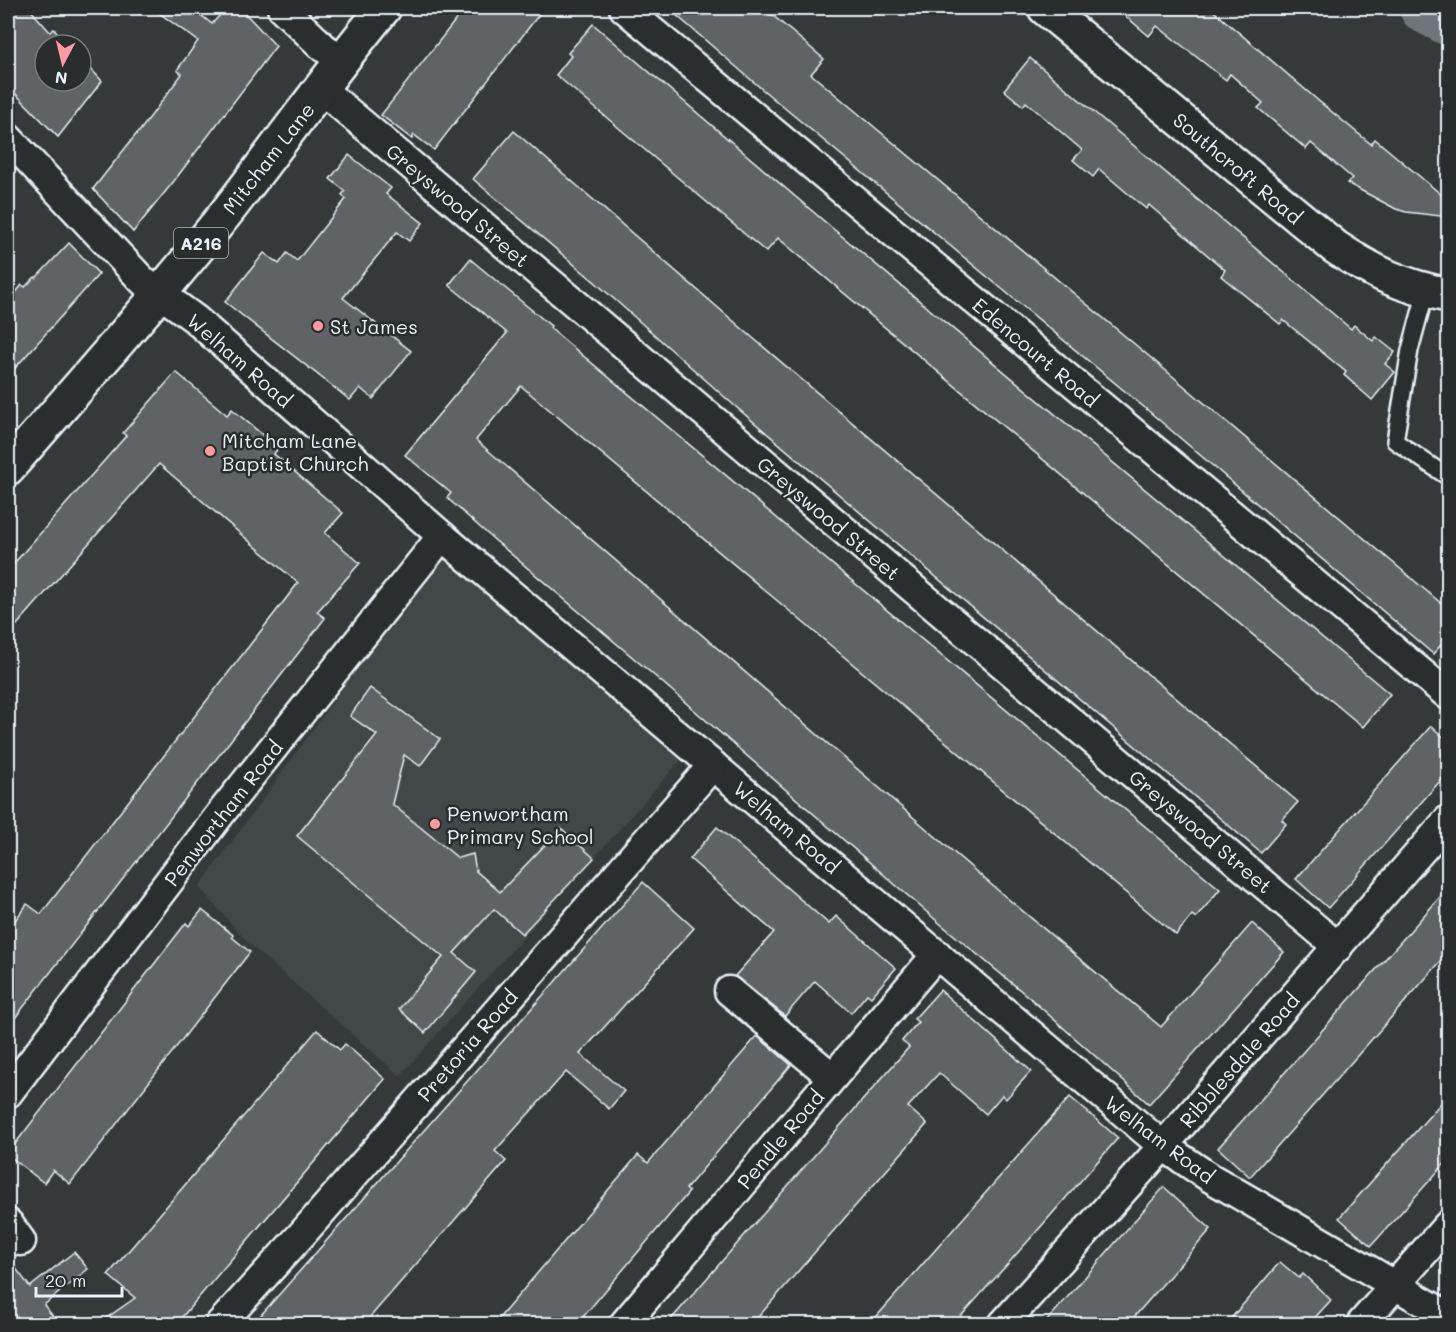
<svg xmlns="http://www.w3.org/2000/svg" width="1456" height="1332" font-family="Mali,sans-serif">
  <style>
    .built { fill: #424647 }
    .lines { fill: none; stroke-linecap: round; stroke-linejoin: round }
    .river { stroke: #707579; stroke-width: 51 }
    .building { fill: #5f6365; stroke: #e8f1f8; stroke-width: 1.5 }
    .lane-casing { stroke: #e8f1f8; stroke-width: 20 }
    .street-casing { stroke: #e8f1f8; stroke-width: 33 }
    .secondary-casing { stroke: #e8f1f8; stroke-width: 38 }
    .primary-casing { stroke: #e8f1f8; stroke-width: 38 }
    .lane { stroke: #2a2d2e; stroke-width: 15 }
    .street { stroke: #2a2d2e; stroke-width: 28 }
    .secondary { stroke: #2a2d2e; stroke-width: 33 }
    .primary { stroke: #2a2d2e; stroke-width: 33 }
    .poi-dot { fill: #ff9aa2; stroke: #2a2d2e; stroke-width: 2 }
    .labels { text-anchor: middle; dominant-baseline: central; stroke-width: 5; stroke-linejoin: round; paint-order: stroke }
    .shield { fill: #2a2d2e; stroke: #afb6bb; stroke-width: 1.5 }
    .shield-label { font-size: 18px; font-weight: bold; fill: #e8f1f8 }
    .street-label { font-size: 20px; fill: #e8f1f8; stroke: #2a2d2e }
    .poi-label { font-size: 20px; fill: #e8f1f8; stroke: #2a2d2e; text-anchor: start }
  </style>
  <rect width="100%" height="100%" fill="#35393a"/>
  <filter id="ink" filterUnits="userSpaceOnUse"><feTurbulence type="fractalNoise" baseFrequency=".0167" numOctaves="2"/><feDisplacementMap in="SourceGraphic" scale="12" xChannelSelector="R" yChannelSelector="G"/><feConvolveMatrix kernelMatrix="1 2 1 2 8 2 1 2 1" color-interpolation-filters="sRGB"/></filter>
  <g filter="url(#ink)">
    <!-- built -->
    <polygon class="built" points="442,551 681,760 400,1076 250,945 199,887"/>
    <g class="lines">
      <!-- river -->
      <polyline class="river" points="1425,8 1448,20"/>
    </g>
    <!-- building -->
    <g class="building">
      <polygon points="17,8 29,8 50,32 54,29 69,45 45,45 45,81 81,81 81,58 102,81 58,137 8,86 8,16"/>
      <polygon points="152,8 192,8 212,24 226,8 240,8 276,46 174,181 133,232 93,189 138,132 139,132 182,74 177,70 198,41"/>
      <polygon points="465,8 544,8 434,150 414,135 412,139 381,115"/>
      <polygon points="668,8 764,8 824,59 811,74 1144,352 1449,610 1449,636 1433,654 1145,408 763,90"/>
      <polygon points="1116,8 1210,8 1321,103 1371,144 1375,139 1449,201 1449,217 1406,212 1396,209 1347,183 1352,178 1311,143 1306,149 1258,108 1263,103 1230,74 1226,80 1157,26 1149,36"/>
      <polygon points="593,24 831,227 1390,694 1363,727 778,238 766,252 556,75 571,56 568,53"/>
      <polygon points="1030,58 1351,329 1354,325 1373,341 1376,337 1395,352 1385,364 1395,372 1372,400 1344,375 1346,372 1283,320 1280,324 1221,276 1225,270 1149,205 1146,209 1099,169 1093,177 1073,160 1082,150 1026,102 1023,106 1004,90"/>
      <polygon points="514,131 753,338 1298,802 1282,820 1286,824 1261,853 736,407 596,283 473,179"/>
      <polygon points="349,155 391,188 386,194 423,223 409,241 397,232 343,298 411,351 373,399 360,388 350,400 225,302 264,253 279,264 287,253 297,261 346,199 342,195 345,191 330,179"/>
      <polygon points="69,243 99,274 8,376 8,302 22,285 25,287 35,277 36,278"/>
      <polygon points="470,259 551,326 550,328 1220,889 1196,918 1192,915 1176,935 521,386 476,440 994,887 1161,1027 1252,923 1284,952 1149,1104 1031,999 937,921 663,683 491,537 447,498 451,493 405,455 507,333 449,285"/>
      <polygon points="176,372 227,415 232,409 278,448 274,454 343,513 325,533 360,563 317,612 325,618 307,642 8,1027 8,930 27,904 41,914 298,583 159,464 8,635 8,570 126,436 123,433"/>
      <polygon points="370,688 440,739 420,766 404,755 392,804 458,858 473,854 476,871 500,892 561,828 594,858 522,934 494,909 454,953 476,972 425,1033 399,1009 443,957 297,836 377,735 350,716"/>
      <polygon points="1431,726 1449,742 1449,771 1328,908 1296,879"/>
      <polygon points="717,827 829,924 836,916 896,968 871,997 867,994 851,1013 815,981 785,1016 735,976 774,932 690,859"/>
      <polygon points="643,882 694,928 580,1054 624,1091 609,1109 566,1072 495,1151 506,1161 364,1324 253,1324"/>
      <polygon points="1449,887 1449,952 1250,1177 1218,1148"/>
      <polygon points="202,910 233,935 232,937 250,952 70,1184 53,1170 44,1183 8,1155 8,1153 186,923 189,926"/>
      <polygon points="940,990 1031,1071 1006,1099 1002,1095 986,1114 939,1073 908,1107 927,1124 752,1324 667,1324 909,1047 902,1041 918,1022 914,1019"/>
      <polygon points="317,1030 340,1050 345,1044 385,1079 176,1324 98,1324 135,1298 108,1275"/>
      <polygon points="757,1036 791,1065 686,1189 689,1192 577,1324 494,1324 638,1155 648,1163"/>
      <polygon points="1449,1094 1449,1159 1371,1246 1339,1218"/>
      <polygon points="1070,1097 1118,1138 1038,1230 954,1324 870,1324"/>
      <polygon points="1164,1187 1211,1229 1142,1308 1128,1324 1044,1324"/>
      <polygon points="74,1252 88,1269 44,1305 59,1324 8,1324 8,1258 30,1287"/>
      <polygon points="1280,1262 1299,1278 1303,1274 1331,1300 1309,1324 1226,1324"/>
    </g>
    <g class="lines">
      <!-- lane casing -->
      <g class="lane-casing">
        <polyline id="lane" points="1426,291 1410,350 1395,441 1448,477"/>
      </g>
      <!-- street casing -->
      <g class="street-casing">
        <g id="street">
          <polyline points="282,8 323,47 341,60"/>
          <polyline points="624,8 1448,695"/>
          <polyline points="321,89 1338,947"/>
          <polyline points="8,138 143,281 195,319 442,536 1163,1146 1209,1177 1448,1316"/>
          <polyline points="729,991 831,1076"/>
          <polyline points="8,1093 221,813 442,536"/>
          <polyline points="8,1223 21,1241"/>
          <polyline points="220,1324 303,1233 713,765"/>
          <polyline points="624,1324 937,954"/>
          <polyline points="1003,1324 1163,1146 1448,820"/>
          <polyline points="1361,1324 1448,1225"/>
        </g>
      </g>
      <!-- secondary casing -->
      <g class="secondary-casing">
        <path id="secondary" d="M 1045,8 L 1335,247 C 1374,273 1402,286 1448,295"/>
      </g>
      <!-- primary casing -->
      <g class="primary-casing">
        <path id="primary" d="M 8,468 C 81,384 156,301 226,213 C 279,145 329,74 384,8"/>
      </g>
      <!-- lane -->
      <use href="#lane" class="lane"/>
      <!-- street -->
      <use href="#street" class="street"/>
      <!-- secondary -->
      <use href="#secondary" class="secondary"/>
      <!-- primary -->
      <use href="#primary" class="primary"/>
    </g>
  </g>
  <!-- markers -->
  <g class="poi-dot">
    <circle cx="318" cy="326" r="6"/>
    <circle cx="210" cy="451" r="6"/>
    <circle cx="435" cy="824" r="6"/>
  </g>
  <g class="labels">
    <!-- shield labels -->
    <rect class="shield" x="174" y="228" width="54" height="30" rx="4.5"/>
    <g class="shield-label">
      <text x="201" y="243">A216</text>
    </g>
    <!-- street labels -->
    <g class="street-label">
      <text transform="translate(268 158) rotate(-52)">Mitcham Lane</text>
      <text transform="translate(1238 168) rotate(40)">Southcroft Road</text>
      <text transform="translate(458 205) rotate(40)">Greyswood Street</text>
      <text transform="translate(1036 352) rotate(40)">Edencourt Road</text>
      <text transform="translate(240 360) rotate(41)">Welham Road</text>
      <text transform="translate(829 518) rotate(40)">Greyswood Street</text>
      <text transform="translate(223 813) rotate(-52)">Penwortham Road</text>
      <text transform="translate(787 827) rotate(40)">Welham Road</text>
      <text transform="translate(1201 831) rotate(40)">Greyswood Street</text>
      <text transform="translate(467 1045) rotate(-49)">Pretoria Road</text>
      <text transform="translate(1239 1060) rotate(-49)">Ribblesdale Road</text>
      <text transform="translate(780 1139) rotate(-50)">Pendle Road</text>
      <text transform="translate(1160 1139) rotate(37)">Welham Road</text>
    </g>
    <!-- poi labels -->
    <g class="poi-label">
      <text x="330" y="326">St James</text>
      <text x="222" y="440">Mitcham Lane<tspan x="222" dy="23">Baptist Church</tspan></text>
      <text x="447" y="813">Penwortham<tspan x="447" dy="23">Primary School</tspan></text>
    </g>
  </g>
  <!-- margin -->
  <rect width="1456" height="1332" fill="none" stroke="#2a2d2e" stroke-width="30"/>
  <rect x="15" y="15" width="1426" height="1302" fill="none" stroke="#e8f1f8" stroke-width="2" filter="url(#ink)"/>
  <!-- north arrow -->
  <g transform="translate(63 63) rotate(187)"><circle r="28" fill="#2a2d2e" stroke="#767b7f" stroke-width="1.5"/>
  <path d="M0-4.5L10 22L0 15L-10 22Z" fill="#ff9aa2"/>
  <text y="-9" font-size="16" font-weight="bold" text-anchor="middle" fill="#e8f1f8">N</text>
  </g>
  <!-- scale -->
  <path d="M36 1287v9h86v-9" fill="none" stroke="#e8f1f8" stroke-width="3"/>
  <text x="45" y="1287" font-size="18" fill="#e8f1f8" stroke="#2a2d2e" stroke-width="4.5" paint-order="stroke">20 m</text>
</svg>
